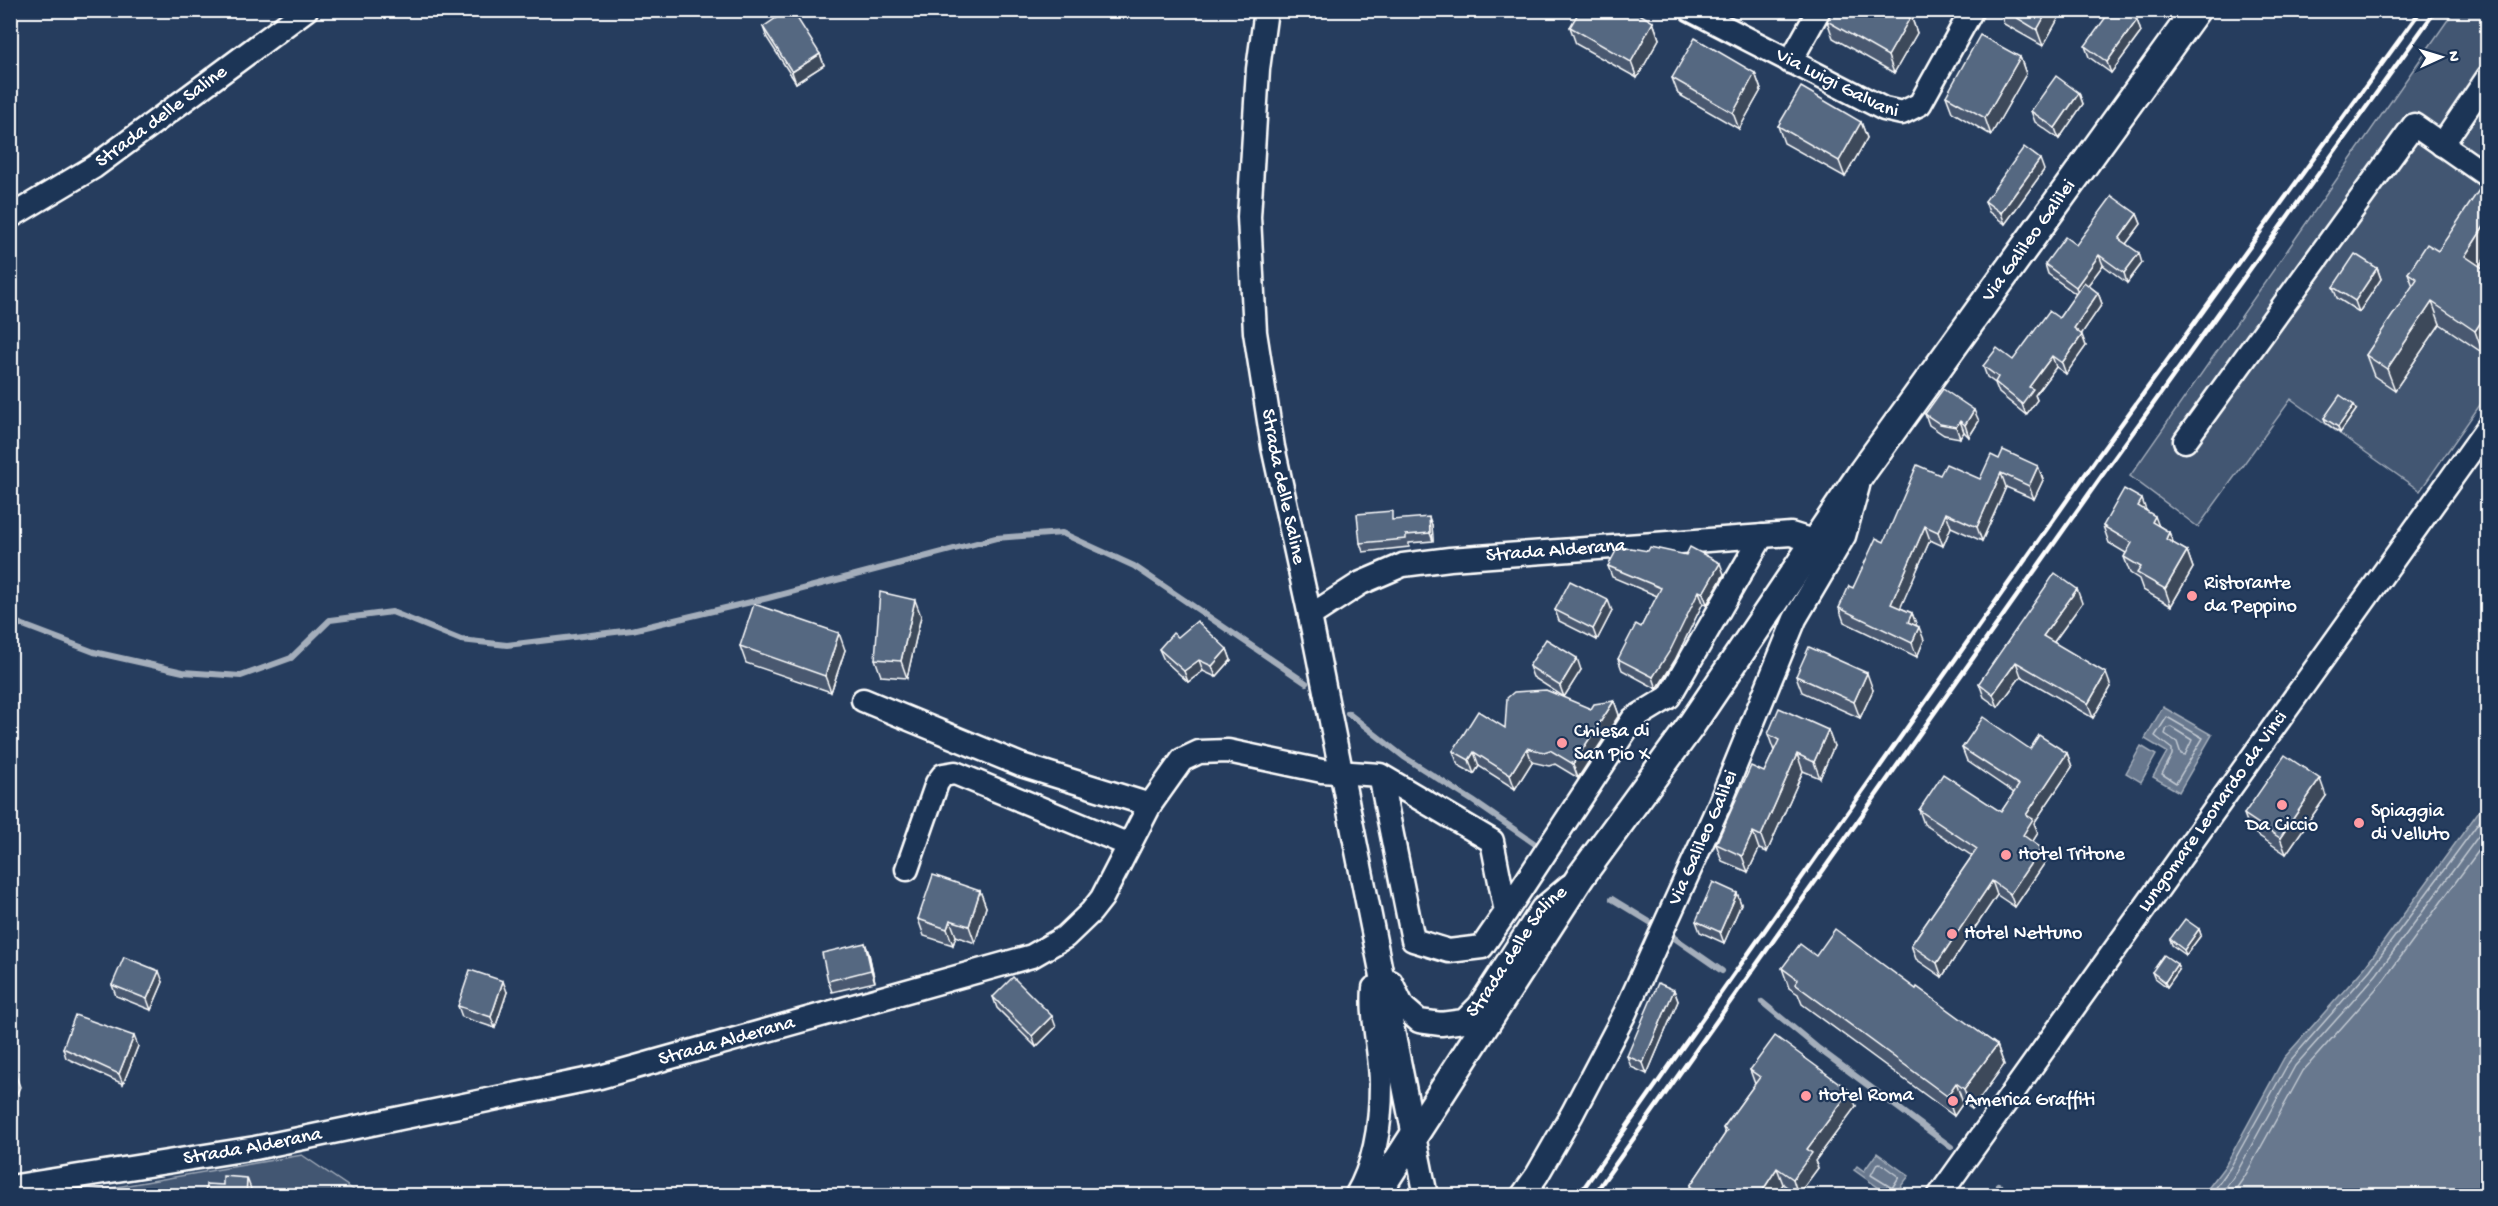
<svg xmlns="http://www.w3.org/2000/svg" width="2498" height="1206" font-family="'Gochi Hand',sans-serif">
  <style>
    .green { fill: #425672; stroke: #a0aab8; stroke-width: 1.5 }
    .water { fill: #67788e; stroke: #a4aebb; stroke-width: 1.5 }
    .lines { fill: none; stroke-linecap: round; stroke-linejoin: round }
    .shore { stroke: #c2c9d2; stroke-width: 1.5 }
    .stream { stroke: #a4aebb; stroke-width: 6 }
    .minor-casing { stroke: #fff; stroke-width: 27 }
    .major-casing { stroke: #fff; stroke-width: 32 }
    .minor { stroke: #1d3557; stroke-width: 22 }
    .major { stroke: #1d3557; stroke-width: 27 }
    .rail { stroke: #fff; stroke-width: 4.5 }
    .wall { fill: #49596f; stroke: #fff; stroke-width: 1.5 }
    .shaded-wall { fill: #3c485a; stroke: #fff; stroke-width: 1.5 }
    .building { fill: #556781; stroke: #fff; stroke-width: 1.5 }
    .poi-dot { fill: #ff9aa2; stroke: #1d3557; stroke-width: 2 }
    .labels { text-anchor: middle; dominant-baseline: central; stroke-width: 4.5; stroke-linejoin: round; paint-order: stroke }
    .street-label { font-size: 20px; fill: #fff; stroke: #1d3557 }
    .poi-label { font-size: 20px; fill: #fff; stroke: #1d3557; text-anchor: start }
  </style>
  <rect width="100%" height="100%" fill="#263d5e"/>
  <filter id="ink" filterUnits="userSpaceOnUse"><feTurbulence type="fractalNoise" baseFrequency=".0167" numOctaves="2"/><feDisplacementMap in="SourceGraphic" scale="12" xChannelSelector="R" yChannelSelector="G"/><feConvolveMatrix kernelMatrix="1 2 1 2 8 2 1 2 1" color-interpolation-filters="sRGB"/></filter>
  <g filter="url(#ink)">
    <!-- green -->
    <g class="green">
      <polygon points="2454,11 2487,11 2487,395 2420,491 2291,399 2198,527 2130,476"/>
      <polygon points="302,1155 361,1195 64,1196"/>
    </g>
    <!-- water -->
    <g class="water">
      <polygon points="2163,707 2212,735 2179,792 2153,777 2167,752 2145,739"/>
      <polygon points="2141,746 2156,755 2141,782 2126,773"/>
      <polygon points="2487,800 2487,1195 2203,1195 2225,1166 2284,1058 2365,967"/>
      <polygon points="1877,1153 1909,1176 1894,1195 1889,1195 1854,1170 1857,1166 1864,1171"/>
    </g>
    <g class="lines">
      <!-- shore -->
      <g class="shore">
        <polygon points="2167,717 2203,738 2176,783 2162,774 2172,755 2172,749 2155,736"/>
        <polygon points="2171,727 2192,740 2185,755 2181,754 2177,742 2165,734 2167,728"/>
        <polygon points="1880,1163 1899,1177 1892,1188 1871,1175 1877,1164"/>
        <polyline points="2210,1196 2230,1168 2289,1062 2370,970 2488,810"/>
        <polyline points="2220,1196 2237,1172 2295,1066 2376,975 2488,823"/>
        <polyline points="2231,1196 2245,1176 2303,1071 2383,981 2488,838"/>
      </g>
      <!-- stream -->
      <g class="stream">
        <polyline points="10,620 94,652 183,672 241,676 291,658 330,620 392,612 461,640 507,645 632,630 768,598 996,538 1062,533 1134,566 1306,683"/>
        <polyline points="1348,713 1404,757 1473,801 1541,848"/>
        <polyline points="1612,899 1653,924"/>
        <polyline points="1673,937 1722,971"/>
        <polyline points="1762,1002 1819,1049 1951,1147"/>
        <polyline points="1998,1185 2013,1196"/>
      </g>
      <!-- minor casing -->
      <g class="minor-casing">
        <g id="minor">
          <path id="s1" d="M 1266,10 L 1258,69 L 1249,217 L 1255,332 L 1273,447 L 1310,616 L 1426,1196"/>
          <path id="s2" d="M 1691,10 L 1884,109 L 1902,113 L 1920,104 L 1972,10"/>
          <polyline points="1790,62 1819,10"/>
          <polyline points="2442,145 2488,77"/>
          <path id="s3" d="M 10,217 L 94,167 L 306,10"/>
          <polyline points="2185,441 2414,125 2483,173"/>
          <path id="s4" d="M 1310,616 L 1361,583 L 1403,565 L 1450,559 L 1791,534 L 1813,541"/>
          <polyline points="863,700 1021,765 1150,805"/>
          <polyline points="907,869 937,783 943,775 955,773 1129,845"/>
          <polyline points="1506,912 1633,719 1669,697 1762,536"/>
          <path id="s5" d="M 1391,982 L 1403,1007 L 1419,1021 L 1441,1024 L 1464,1021 L 1479,1006 L 1542,909 L 1569,886"/>
          <path id="s6" d="M 10,1187 L 255,1148 L 600,1077 L 1032,956 L 1065,937 L 1091,912 L 1102,898 L 1150,805 L 1182,760 L 1199,752 L 1228,751 L 1322,771 L 1380,775 L 1492,841 L 1506,912 L 1482,947 L 1449,951 L 1413,940 L 1380,775"/>
          <path d="M 1356,1196 C 1375,1164 1381,1121 1381,1084 C 1381,1052 1371,1020 1374,988"/>
          <path id="s7" d="M 1522,1196 L 1537,1175 L 1572,1114 L 1625,1013 L 1719,805 L 1795,619 L 1844,536 L 1858,486"/>
          <path id="s8" d="M 1939,1196 L 2488,427"/>
        </g>
      </g>
      <!-- major casing -->
      <g class="major-casing">
        <g id="major">
          <path id="s9" d="M 1375,1196 L 1581,876 L 1692,724 L 1863,471 L 2196,10"/>
        </g>
      </g>
      <!-- minor -->
      <use href="#minor" class="minor"/>
      <!-- major -->
      <use href="#major" class="major"/>
      <!-- rail -->
      <g class="rail">
        <polyline points="1578,1196 2096,459 2421,10"/>
        <polyline points="1593,1196 2108,467 2436,10"/>
      </g>
    </g>
    <!-- wall -->
    <g class="wall">
      <polygon points="1773,10 1785,10 1782,16"/>
      <polygon points="1999,10 2063,10 2043,46 2004,24"/>
      <polygon points="1911,16 1917,33 1894,73 1833,38 1827,21"/>
      <polygon points="2137,20 2141,32 2111,73 2089,57 2085,46"/>
      <polygon points="1653,22 1659,39 1637,78 1576,44 1570,27"/>
      <polygon points="763,27 820,54 824,65 796,83 767,38"/>
      <polygon points="2020,57 2026,74 1991,135 1952,112 1946,96"/>
      <polygon points="1755,73 1761,90 1739,129 1678,94 1672,78"/>
      <polygon points="2079,93 2083,104 2059,139 2035,122 2031,111"/>
      <polygon points="1861,122 1867,138 1845,177 1784,143 1778,126"/>
      <polygon points="2044,170 2005,224 1989,212 1985,201"/>
      <polygon points="2137,214 2141,224 2126,244 2142,263 2127,283 2103,265 2088,285 2098,293 2102,304 2081,334 2086,346 2066,374 2056,367 2035,395 2037,400 2026,415 1999,393 1995,383 1987,377 1983,366 2013,360 2059,318 2076,294 2048,274 2045,264 2076,245"/>
      <polygon points="2438,251 2480,266 2483,353 2440,324 2395,390 2374,376 2366,355 2413,286 2408,273"/>
      <polygon points="2377,268 2381,279 2359,312 2337,298 2333,287"/>
      <polygon points="2356,410 2340,433 2326,423 2324,418"/>
      <polygon points="1925,414 1979,421 1969,437 1964,432 1960,438 1944,435 1929,425"/>
      <polygon points="1999,459 2038,466 2043,480 2034,499 2006,487 1982,541 1951,527 1943,546 1930,540 1900,608 1912,613 1917,626 1924,640 1917,657 1844,622 1839,608 1884,542 1940,475 1980,479"/>
      <polygon points="2146,510 2159,526 2169,532 2174,544 2187,551 2193,568 2171,606 2143,590 2139,579 2130,573 2124,557 2126,553 2109,543 2103,526"/>
      <polygon points="1395,520 1432,525 1433,541 1409,543 1409,547 1363,552 1360,543"/>
      <polygon points="1608,566 1724,574 1707,604 1703,603 1675,660 1657,689 1622,670 1618,659 1641,627 1657,596 1612,577"/>
      <polygon points="2082,603 2054,642 2111,687 2093,718 2021,676 1998,707 1984,697 1979,683"/>
      <polygon points="1555,610 1612,611 1597,640 1559,621"/>
      <polygon points="921,616 907,678 881,676 875,659"/>
      <polygon points="1178,637 1227,649 1231,660 1216,677 1203,671 1188,682 1164,660 1159,649"/>
      <polygon points="740,646 845,650 831,692 746,663"/>
      <polygon points="1529,666 1581,670 1564,697 1533,677"/>
      <polygon points="1796,676 1873,690 1860,718 1802,692"/>
      <polygon points="1614,701 1619,715 1578,778 1555,764 1549,766 1532,762 1515,789 1479,766 1474,774 1458,765 1453,751 1505,728 1591,709"/>
      <polygon points="1768,734 1834,746 1820,778 1803,771 1767,852 1759,849 1748,872 1722,861 1716,844 1764,772 1774,751"/>
      <polygon points="1962,748 2030,749 2067,753 2072,767 2034,823 2038,833 2032,842 2041,848 2046,861 2015,907 1997,895 1942,977 1916,959 1911,945 1972,856 1924,824 1919,810 2001,812 2014,793 1967,761"/>
      <polygon points="2326,796 2286,854 2250,830 2244,814"/>
      <polygon points="980,891 986,907 975,943 956,936 953,945 924,936 918,919"/>
      <polygon points="1737,893 1741,904 1724,943 1700,932 1696,921"/>
      <polygon points="2199,929 2201,935 2186,955 2172,945 2170,939"/>
      <polygon points="865,943 869,954 875,982 832,992 828,981"/>
      <polygon points="1816,956 1916,989 1997,1045 2004,1065 1972,1109 1963,1103 1954,1116 1802,1004 1798,994 1789,988 1782,968"/>
      <polygon points="2179,970 2167,987 2154,977 2152,972"/>
      <polygon points="163,982 151,1010 116,996 112,985"/>
      <polygon points="1674,990 1678,1001 1647,1074 1631,1067 1627,1056"/>
      <polygon points="507,992 495,1028 462,1017 458,1006"/>
      <polygon points="993,997 1056,1027 1036,1047 997,1008"/>
      <polygon points="138,1046 123,1084 66,1058 63,1048"/>
      <polygon points="1750,1070 1856,1106 1815,1161 1818,1168 1798,1195 1783,1184 1776,1196 1693,1196 1690,1186 1725,1134 1723,1128 1755,1084"/>
    </g>
    <!-- shaded-wall -->
    <g class="shaded-wall">
      <polygon points="1780,10 1785,10 1782,16"/>
      <polygon points="2048,10 2063,10 2043,46 2037,30"/>
      <polygon points="1911,16 1917,33 1894,73 1888,56"/>
      <polygon points="2137,20 2141,32 2111,73 2107,62"/>
      <polygon points="1653,22 1659,39 1637,78 1631,62"/>
      <polygon points="820,54 824,65 796,83 792,72"/>
      <polygon points="2020,57 2026,74 1991,135 1985,118"/>
      <polygon points="1755,73 1761,90 1739,129 1733,113"/>
      <polygon points="2079,93 2083,104 2059,139 2055,128"/>
      <polygon points="1861,122 1867,138 1845,177 1839,161"/>
      <polygon points="2040,159 2044,170 2005,224 2001,213"/>
      <polygon points="2137,214 2141,224 2123,248 2119,239"/>
      <polygon points="2487,222 2487,255 2473,277 2465,256"/>
      <polygon points="2139,253 2142,263 2127,283 2124,273"/>
      <polygon points="2099,255 2103,265 2079,297 2076,287"/>
      <polygon points="2377,268 2381,279 2359,312 2355,301"/>
      <polygon points="2098,293 2102,304 2078,339 2074,328"/>
      <polygon points="2432,302 2440,324 2395,390 2387,369"/>
      <polygon points="2487,313 2487,346 2483,353 2475,331"/>
      <polygon points="2082,335 2086,346 2066,374 2062,363"/>
      <polygon points="2052,356 2056,367 2035,395 2037,400 2026,415 2022,404 2029,387"/>
      <polygon points="2354,405 2356,410 2340,433 2338,427"/>
      <polygon points="1974,410 1979,421 1969,437 1965,425"/>
      <polygon points="1960,421 1964,432 1960,438 1956,427"/>
      <polygon points="2038,466 2043,480 2034,499 2029,486"/>
      <polygon points="2001,473 2006,487 1982,541 1977,527"/>
      <polygon points="2142,499 2148,516 2138,506"/>
      <polygon points="1946,513 1951,527 1943,546 1938,532"/>
      <polygon points="2155,516 2161,532 2152,522"/>
      <polygon points="1429,517 1432,525 1433,541 1430,533"/>
      <polygon points="1925,526 1930,540 1896,618 1891,604"/>
      <polygon points="2169,532 2175,549 2166,539"/>
      <polygon points="2187,551 2193,568 2171,606 2165,589"/>
      <polygon points="1720,563 1724,574 1707,604 1703,593"/>
      <polygon points="2077,589 2082,603 2048,650 2043,636"/>
      <polygon points="1699,591 1703,603 1675,660 1657,689 1653,677"/>
      <polygon points="915,600 921,616 907,678 901,661"/>
      <polygon points="1608,600 1612,611 1597,640 1593,629"/>
      <polygon points="1912,613 1917,627 1908,622"/>
      <polygon points="1919,627 1924,640 1917,657 1912,643"/>
      <polygon points="839,633 845,650 831,692 825,676"/>
      <polygon points="1227,649 1231,660 1216,677 1212,666"/>
      <polygon points="1577,658 1581,670 1564,697 1560,686"/>
      <polygon points="1199,660 1203,671 1188,682 1184,671"/>
      <polygon points="2016,662 2021,676 1998,707 1993,694"/>
      <polygon points="1867,673 1873,690 1860,718 1854,702"/>
      <polygon points="2106,673 2111,687 2093,718 2088,704"/>
      <polygon points="1614,701 1619,715 1578,778 1573,764"/>
      <polygon points="1828,730 1834,746 1820,778 1814,762"/>
      <polygon points="1527,748 1532,762 1515,789 1510,775"/>
      <polygon points="1474,752 1479,766 1474,774 1469,760"/>
      <polygon points="2067,753 2072,767 2034,823 2038,833 2028,849 2023,835 2026,815"/>
      <polygon points="1797,754 1803,771 1767,852 1761,836"/>
      <polygon points="2320,779 2326,796 2286,854 2280,838"/>
      <polygon points="1753,832 1759,849 1748,872 1742,856"/>
      <polygon points="2041,848 2046,861 2015,907 2010,894"/>
      <polygon points="1992,881 1997,895 1942,977 1937,963"/>
      <polygon points="980,891 986,907 975,943 969,926"/>
      <polygon points="1737,893 1741,904 1724,943 1720,932"/>
      <polygon points="950,920 956,936 953,945 947,929"/>
      <polygon points="2199,929 2201,935 2186,955 2184,950"/>
      <polygon points="865,943 869,954 875,982 871,970"/>
      <polygon points="2177,964 2179,970 2167,987 2165,982"/>
      <polygon points="159,971 163,982 151,1010 147,999"/>
      <polygon points="503,981 507,992 495,1028 491,1017"/>
      <polygon points="1674,990 1678,1001 1647,1074 1643,1063"/>
      <polygon points="1052,1016 1056,1027 1036,1047 1032,1036"/>
      <polygon points="134,1036 138,1046 123,1084 119,1074"/>
      <polygon points="1997,1045 2004,1065 1972,1109 1964,1089"/>
      <polygon points="16,1076 20,1087 10,1108 10,1088"/>
      <polygon points="1956,1083 1963,1103 1954,1116 1947,1096"/>
      <polygon points="1850,1091 1856,1106 1815,1161 1818,1168 1798,1195 1793,1179 1807,1149"/>
      <polygon points="1777,1168 1783,1184 1776,1196 1759,1196"/>
      <polygon points="247,1178 251,1189 250,1196 246,1196"/>
    </g>
    <!-- building -->
    <g class="building">
      <polygon points="788,10 792,10 820,54 792,72 763,27"/>
      <polygon points="1580,10 1633,10 1653,22 1631,62 1570,27"/>
      <polygon points="1833,10 1900,10 1911,16 1888,56 1827,21"/>
      <polygon points="2004,10 2048,10 2037,30"/>
      <polygon points="2111,10 2124,10 2137,20 2107,62 2085,46"/>
      <polygon points="1980,35 2020,57 1985,118 1946,96"/>
      <polygon points="1695,38 1755,73 1733,113 1672,78"/>
      <polygon points="2056,76 2079,93 2055,128 2031,111"/>
      <polygon points="1801,87 1861,122 1839,161 1778,126"/>
      <polygon points="2024,147 2040,159 2001,213 1985,201"/>
      <polygon points="2487,178 2487,222 2465,256 2487,271 2487,313 2475,331 2432,302 2387,369 2366,355 2417,279 2408,273 2427,244 2438,251"/>
      <polygon points="2112,196 2137,214 2119,239 2139,253 2124,273 2099,255 2076,287 2045,264 2065,237 2076,245"/>
      <polygon points="2355,254 2377,268 2355,301 2333,287"/>
      <polygon points="2084,282 2098,293 2074,328 2082,335 2062,363 2052,356 2029,387 2033,389 2022,404 1995,382 1998,377 1983,366 1997,348 2013,360 2049,311 2059,318"/>
      <polygon points="1943,389 1974,410 1965,425 1960,421 1956,427 1940,424 1925,414"/>
      <polygon points="2340,395 2354,405 2338,427 2324,418"/>
      <polygon points="2003,450 2038,466 2029,486 2001,473 1977,527 1946,513 1938,532 1925,526 1891,604 1912,613 1908,622 1919,627 1912,643 1839,608 1849,586 1853,588 1876,538 1884,542 1917,465 1940,475 1946,464 1980,479 1991,455 1999,459"/>
      <polygon points="2124,489 2142,499 2138,506 2155,516 2152,522 2169,532 2166,539 2187,551 2165,589 2137,573 2141,567 2124,557 2132,543 2103,526"/>
      <polygon points="1392,511 1392,520 1429,517 1430,533 1406,535 1406,539 1360,543 1357,514"/>
      <polygon points="1650,547 1686,555 1690,547 1720,563 1703,593 1699,591 1671,649 1653,677 1618,659 1636,624 1641,627 1661,588 1608,566 1617,549 1631,548 1648,551"/>
      <polygon points="2055,573 2077,589 2043,636 2106,673 2088,704 2016,662 1993,694 1979,683"/>
      <polygon points="1570,581 1608,600 1593,629 1555,610"/>
      <polygon points="880,592 915,600 901,661 875,659"/>
      <polygon points="754,604 839,633 825,676 740,646"/>
      <polygon points="1197,621 1227,649 1212,666 1199,660 1184,671 1159,649 1173,633 1178,637"/>
      <polygon points="1546,639 1577,658 1560,686 1529,666"/>
      <polygon points="1809,647 1867,673 1854,702 1796,676"/>
      <polygon points="1546,690 1591,709 1594,704 1614,701 1573,764 1550,750 1544,752 1527,748 1510,775 1474,752 1469,760 1453,751 1478,711 1505,728 1507,698 1514,692"/>
      <polygon points="1779,708 1828,730 1814,762 1797,754 1761,836 1753,832 1742,856 1716,844 1751,766 1764,772 1779,740 1768,734"/>
      <polygon points="1983,717 2030,749 2039,735 2067,753 2026,815 2033,819 2023,835 2041,848 2010,894 1992,881 1937,963 1911,945 1977,849 1919,810 1943,774 2001,812 2019,785 1962,748"/>
      <polygon points="2285,755 2320,779 2280,838 2244,814"/>
      <polygon points="933,875 980,891 969,926 950,920 947,929 918,919"/>
      <polygon points="1713,882 1737,893 1720,932 1696,921"/>
      <polygon points="2185,919 2199,929 2184,950 2170,939"/>
      <polygon points="1835,929 1916,989 1917,987 1997,1045 1964,1089 1956,1083 1947,1096 1795,984 1798,980 1782,968 1800,944 1816,956"/>
      <polygon points="865,943 871,970 828,981 822,953"/>
      <polygon points="2164,955 2177,964 2165,982 2152,972"/>
      <polygon points="124,957 159,971 147,999 112,985"/>
      <polygon points="470,970 503,981 491,1017 458,1006"/>
      <polygon points="1013,977 1052,1016 1032,1036 993,997"/>
      <polygon points="1658,983 1674,990 1643,1063 1627,1056"/>
      <polygon points="75,1015 134,1036 119,1074 63,1048"/>
      <polygon points="1775,1036 1850,1091 1807,1149 1812,1153 1793,1179 1777,1168 1759,1196 1702,1196 1703,1195 1690,1186 1727,1131 1723,1128 1760,1077 1750,1070"/>
      <polygon points="10,1073 16,1076 10,1088"/>
      <polygon points="223,1176 247,1178 246,1196 205,1196 206,1184 223,1185"/>
    </g>
  </g>
  <!-- markers -->
  <g class="poi-dot">
    <circle cx="2192" cy="596" r="6"/>
    <circle cx="1562" cy="743" r="6"/>
    <circle cx="2282" cy="805" r="6"/>
    <circle cx="2359" cy="823" r="6"/>
    <circle cx="2006" cy="855" r="6"/>
    <circle cx="1952" cy="934" r="6"/>
    <circle cx="1806" cy="1096" r="6"/>
    <circle cx="1953" cy="1101" r="6"/>
  </g>
  <g class="labels">
    <!-- street labels -->
    <g class="street-label">
      <text stroke="none"><textPath href="#s2" startOffset="164">Via Luigi Galvani</textPath></text>
      <text stroke="none"><textPath href="#s3" startOffset="182">Strada delle Saline</textPath></text>
      <text stroke="none"><textPath href="#s9" startOffset="1158">Via Galileo Galilei</textPath></text>
      <text stroke="none"><textPath href="#s1" startOffset="480">Strada delle Saline</textPath></text>
      <text stroke="none"><textPath href="#s4" startOffset="260">Strada Alderana</textPath></text>
      <text stroke="none"><textPath href="#s8" startOffset="472">Lungomare Leonardo da Vinci</textPath></text>
      <text stroke="none"><textPath href="#s7" startOffset="402">Via Galileo Galilei</textPath></text>
      <text stroke="none"><textPath href="#s5" startOffset="182">Strada delle Saline</textPath></text>
      <text stroke="none"><textPath href="#s6" startOffset="732">Strada Alderana</textPath></text>
      <text stroke="none"><textPath href="#s6" startOffset="246">Strada Alderana</textPath></text>
    </g>
    <!-- poi labels -->
    <g class="poi-label">
      <text x="2204" y="584">Ristorante<tspan x="2204" dy="23">da Peppino</tspan></text>
      <text x="1574" y="732">Chiesa di<tspan x="1574" dy="23">San Pio X</tspan></text>
      <text x="2371" y="812">Spiaggia<tspan x="2371" dy="23">di Velluto</tspan></text>
      <text x="2282" y="826" text-anchor="middle">Da Ciccio</text>
      <text x="2018" y="855">Hotel Tritone</text>
      <text x="1964" y="934">Hotel Nettuno</text>
      <text x="1818" y="1096">Hotel Roma</text>
      <text x="1965" y="1101">America Graffiti</text>
    </g>
  </g>
  <!-- margin -->
  <rect width="2498" height="1206" fill="none" stroke="#1d3557" stroke-width="36"/>
  <rect x="18" y="18" width="2462" height="1170" fill="none" stroke="#fff" stroke-width="2" filter="url(#ink)"/>
  <!-- north arrow -->
  <g transform="translate(2441 57) rotate(86)" stroke="#1d3557" stroke-width="4.5" paint-order="stroke">
  <path d="M0-4.5L10 22L0 15L-10 22Z" fill="#ffffff"/>
  <text y="-9" font-size="16" font-weight="bold" text-anchor="middle" fill="#ffffff">N</text>
  </g>
</svg>
